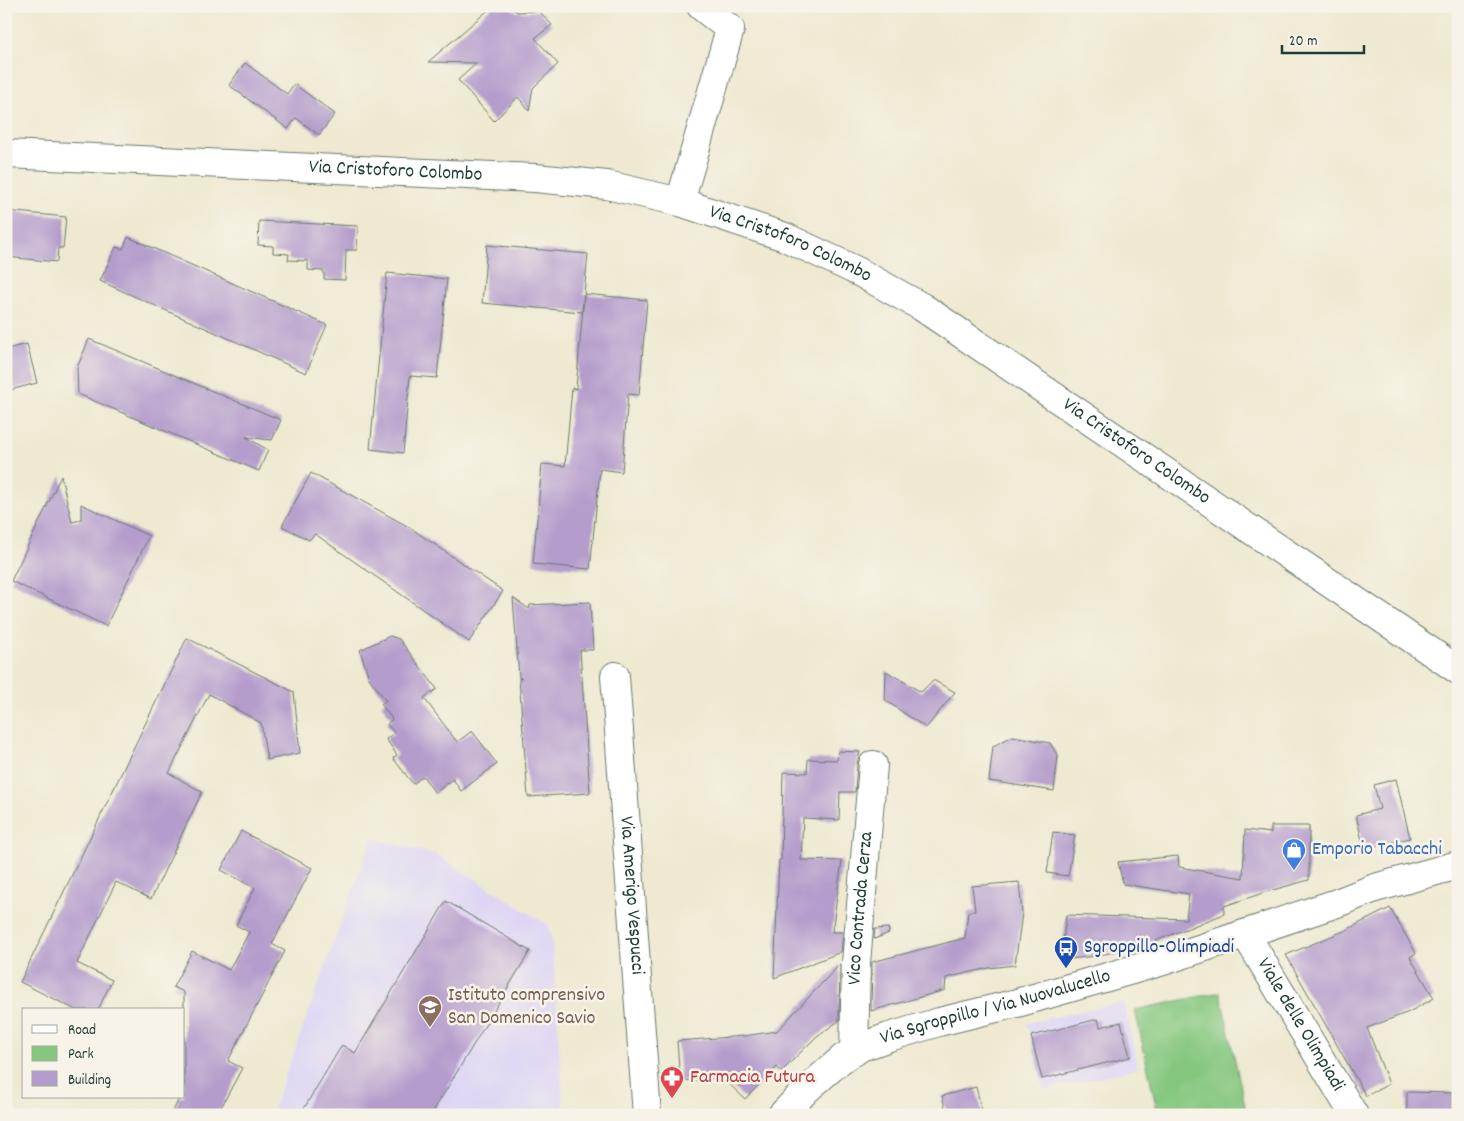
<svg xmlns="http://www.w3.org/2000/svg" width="1464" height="1121" font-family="Dekko,sans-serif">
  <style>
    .built { fill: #ded5f5 }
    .green { fill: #85c77f; stroke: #52825a }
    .building { fill: #b49ccc }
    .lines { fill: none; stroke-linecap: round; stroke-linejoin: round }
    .street-casing { stroke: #67796b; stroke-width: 30 }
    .secondary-casing { stroke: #67796b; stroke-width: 30 }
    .street { stroke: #fff; stroke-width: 28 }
    .secondary { stroke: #fff; stroke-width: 28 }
    .labels { text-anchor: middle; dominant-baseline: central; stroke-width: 5; stroke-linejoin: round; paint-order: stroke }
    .street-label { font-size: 20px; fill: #1f3d34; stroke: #f7f3e8 }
    .shop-label { font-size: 20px; fill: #366cbe; stroke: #f7f3e8; text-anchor: start }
    .transit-label { font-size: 20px; fill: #164399; stroke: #f7f3e8; text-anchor: start }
    .education-label { font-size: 20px; fill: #785e54; stroke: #f7f3e8; text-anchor: start }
    .health-label { font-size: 20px; fill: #be3a42; stroke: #f7f3e8; text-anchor: start }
  </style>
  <rect width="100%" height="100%" fill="#f7f3e8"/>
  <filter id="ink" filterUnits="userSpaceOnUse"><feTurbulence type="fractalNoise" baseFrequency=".02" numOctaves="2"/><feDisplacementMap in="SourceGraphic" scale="10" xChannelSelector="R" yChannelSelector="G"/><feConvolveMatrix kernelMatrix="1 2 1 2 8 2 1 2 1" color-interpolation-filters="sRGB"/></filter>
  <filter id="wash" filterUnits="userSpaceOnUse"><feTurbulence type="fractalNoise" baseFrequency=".0096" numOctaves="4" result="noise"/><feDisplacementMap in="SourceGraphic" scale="20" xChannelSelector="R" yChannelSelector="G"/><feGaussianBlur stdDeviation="1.12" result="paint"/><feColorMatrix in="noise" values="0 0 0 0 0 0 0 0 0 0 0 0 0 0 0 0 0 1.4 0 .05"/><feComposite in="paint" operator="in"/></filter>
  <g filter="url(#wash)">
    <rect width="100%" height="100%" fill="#eee9d0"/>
    <!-- built -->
    <g class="built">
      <polygon points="372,838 437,855 548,925 552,942 564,1115 271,1115"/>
      <polygon points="1124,1002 1138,1068 1044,1090 1027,1023"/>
    </g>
    <!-- green -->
    <polygon class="green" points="1220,992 1247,1115 1158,1115 1135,1010"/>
    <g id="blocks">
      <!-- building -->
      <g class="building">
        <polygon points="493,6 509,6 517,12 539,11 552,25 535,38 558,64 533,88 529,111 518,97 494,121 458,80 477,63 428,62"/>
        <polygon points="245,63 287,94 294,84 335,114 319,135 296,118 288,129 229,85"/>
        <polygon points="6,211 66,217 63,248 58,248 57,262 6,257"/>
        <polygon points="259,221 358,226 357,250 346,250 345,280 324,279 324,271 308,270 308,261 288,260 289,254 273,253 273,246 258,245"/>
        <polygon points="128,237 327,325 306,373 100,281 116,247 123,249"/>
        <polygon points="487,245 588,254 584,294 647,300 639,395 628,394 622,472 600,469 590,569 533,564 542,464 565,466 572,388 576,389 584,295 582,312 482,303"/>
        <polygon points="387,273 447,279 437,378 410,376 403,453 370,449"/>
        <polygon points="89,339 281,420 272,440 246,437 268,450 259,471 78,394 77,368"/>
        <polygon points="27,344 37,383 6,391 6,349"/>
        <polygon points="311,473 409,527 503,591 469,642 315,534 309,540 282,526"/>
        <polygon points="61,476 72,522 81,520 81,504 149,536 106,626 11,581"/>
        <polygon points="513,598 529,609 530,605 590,602 593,650 580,650 590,793 528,797 519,678 522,679 519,677"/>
        <polygon points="390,636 399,639 437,689 424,698 457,742 472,731 497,764 461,791 453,779 435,793 423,776 413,784 393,758 397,755 386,739 394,733 387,724 392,719 381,704 386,701 369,678 360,650"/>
        <polygon points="187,638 294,692 300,753 267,760 261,723 209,694 169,773 202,792 151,899 116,882 77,963 112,980 98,1010 76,1010 20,982"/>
        <polygon points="886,671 921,692 933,680 955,692 926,728 885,700"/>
        <polygon points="1013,736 1050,743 1058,756 1054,791 989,781 993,746"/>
        <polygon points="838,751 860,752 857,764 855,792 840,792 839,820 803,818 801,860 842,861 832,932 843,932 841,952 774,978 779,860 781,860 783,772 807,773 808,759 837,760"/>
        <polygon points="1396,779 1410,838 1364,849 1356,815 1380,809 1374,785"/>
        <polygon points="1271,826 1309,826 1309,880 1269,891 1224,906 1224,914 1148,944 1096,956 1061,960 1066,915 1186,919 1189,894 1123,884 1118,862 1178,856 1179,867 1243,878 1245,830 1271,833"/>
        <polygon points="241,831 312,868 272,944 285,951 228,1061 242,1068 217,1115 171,1115 180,1097 184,1097 184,992 173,987 192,951 229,970 249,932 236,925 255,888 221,870"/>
        <polygon points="1053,832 1075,835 1068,876 1047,873"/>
        <polygon points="1019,882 1022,913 1015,965 989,968 946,978 945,990 871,1011 872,962 965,938 968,912 975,911 972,886"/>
        <polygon points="446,901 530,951 431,1115 300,1115 342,1045 355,1053"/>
        <polygon points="1390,908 1416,953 1410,957 1434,998 1409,1012 1367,1028 1389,1084 1366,1096 1286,955 1346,930"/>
        <polygon points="888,928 889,933 874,939 875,929"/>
        <polygon points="840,964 839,1021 817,1036 781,1072 777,1067 745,1099 723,1078 680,1081 677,1041 744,1036 777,1031"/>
        <polygon points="1098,1019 1100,1027 1121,1022 1130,1057 1042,1079 1031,1036"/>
        <polygon points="976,1087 983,1115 947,1115 942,1096"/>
        <polygon points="1407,1092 1458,1093 1458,1115 1407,1115"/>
      </g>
    </g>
  </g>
  <g filter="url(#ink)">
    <use href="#blocks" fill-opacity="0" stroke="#67796b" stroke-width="1"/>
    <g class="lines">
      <!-- street casing -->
      <g class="street-casing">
        <g id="street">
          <polyline points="680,202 730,29 701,6"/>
          <path id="s1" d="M 615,676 L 647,1115"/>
          <path id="s2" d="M 854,1052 L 856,963 L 873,765"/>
        </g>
      </g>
      <!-- secondary casing -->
      <g class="secondary-casing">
        <g id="secondary">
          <path id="s3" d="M 6,154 L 535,178 L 607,185 L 680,202 L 785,237 L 857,271 L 922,307 L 1458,670"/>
          <path id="s4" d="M 1246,935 L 1354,1115"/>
          <path id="s5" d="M 782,1115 L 806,1090 L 843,1058 L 861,1047 L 889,1037 L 939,1022 L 1017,1003 L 1163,961 L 1337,903 L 1375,888 L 1458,865"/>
        </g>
      </g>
      <!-- street -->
      <use href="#street" class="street"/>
      <!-- secondary -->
      <use href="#secondary" class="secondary"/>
    </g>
  </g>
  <!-- icons -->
  <defs>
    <g id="shop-pin" transform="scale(1.25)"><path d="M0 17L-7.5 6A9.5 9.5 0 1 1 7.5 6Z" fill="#3f7fe0" stroke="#f7f3e8"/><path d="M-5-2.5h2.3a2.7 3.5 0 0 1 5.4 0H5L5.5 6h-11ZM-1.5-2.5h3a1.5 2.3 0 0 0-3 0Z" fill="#fff"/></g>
    <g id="bus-pin" transform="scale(1.25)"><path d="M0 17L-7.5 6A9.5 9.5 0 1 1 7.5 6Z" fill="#1a4fb4" stroke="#f7f3e8"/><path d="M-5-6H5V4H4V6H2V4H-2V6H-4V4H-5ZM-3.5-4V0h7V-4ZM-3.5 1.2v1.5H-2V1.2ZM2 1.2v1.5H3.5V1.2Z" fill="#fff"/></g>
    <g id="school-pin" transform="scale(1.25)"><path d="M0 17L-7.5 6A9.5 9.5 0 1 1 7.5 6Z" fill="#8d6e63" stroke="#f7f3e8"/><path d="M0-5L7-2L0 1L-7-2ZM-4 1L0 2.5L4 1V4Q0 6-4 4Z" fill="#fff"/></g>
    <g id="pharmacy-pin" transform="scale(1.25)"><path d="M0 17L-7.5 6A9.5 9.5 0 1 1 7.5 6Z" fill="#e0444e" stroke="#f7f3e8"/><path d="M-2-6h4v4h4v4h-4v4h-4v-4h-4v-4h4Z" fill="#fff"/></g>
  </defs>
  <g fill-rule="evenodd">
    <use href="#shop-pin" x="1294" y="850"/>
    <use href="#bus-pin" x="1066" y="948"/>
    <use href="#school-pin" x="430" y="1007"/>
    <use href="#pharmacy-pin" x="672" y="1078"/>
  </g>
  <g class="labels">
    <!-- street labels -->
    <g class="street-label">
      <text stroke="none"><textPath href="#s3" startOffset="390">Via Cristoforo Colombo</textPath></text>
      <text stroke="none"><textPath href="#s3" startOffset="795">Via Cristoforo Colombo</textPath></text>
      <text stroke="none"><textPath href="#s3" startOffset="1200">Via Cristoforo Colombo</textPath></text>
      <text stroke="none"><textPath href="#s1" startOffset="220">Via Amerigo Vespucci</textPath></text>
      <text stroke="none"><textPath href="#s2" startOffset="144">Vico Contrada Cerza</textPath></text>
      <text stroke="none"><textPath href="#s5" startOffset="245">Via Sgroppillo / Via Nuovalucello</textPath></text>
      <text stroke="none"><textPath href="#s4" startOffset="105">Viale delle Olimpiadi</textPath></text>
    </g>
    <!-- shop labels -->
    <g class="shop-label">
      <text x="1312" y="850">Emporio Tabacchi</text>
    </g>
    <!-- transit labels -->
    <g class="transit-label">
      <text x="1084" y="948">Sgroppillo-Olimpiadi</text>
    </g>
    <!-- education labels -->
    <g class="education-label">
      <text x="448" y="996">Istituto comprensivo<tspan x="448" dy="23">San Domenico Savio</tspan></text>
    </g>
    <!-- health labels -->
    <g class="health-label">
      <text x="690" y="1078">Farmacia Futura</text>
    </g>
  </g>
  <!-- margin -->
  <rect width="1464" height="1121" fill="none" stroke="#f7f3e8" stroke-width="25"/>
  <!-- legend -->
  <rect x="22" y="1008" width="162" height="90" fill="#f7f3e8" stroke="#a1aaa0"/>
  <rect x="32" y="1025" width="25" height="8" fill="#ffffff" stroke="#a1aaa0"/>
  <text x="68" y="1034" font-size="15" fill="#1f3d34">Road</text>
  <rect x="32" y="1046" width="25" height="15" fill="#85c77f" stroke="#a1aaa0"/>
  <text x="68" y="1058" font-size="15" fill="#1f3d34">Park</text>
  <rect x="32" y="1071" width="25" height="15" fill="#b49ccc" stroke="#a1aaa0"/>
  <text x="68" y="1084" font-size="15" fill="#1f3d34">Building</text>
  <!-- scale -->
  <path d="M1282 45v8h82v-8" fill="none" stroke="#1f3d34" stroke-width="2.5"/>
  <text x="1289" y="45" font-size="15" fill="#1f3d34" stroke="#f7f3e8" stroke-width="4" paint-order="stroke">20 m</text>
</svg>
